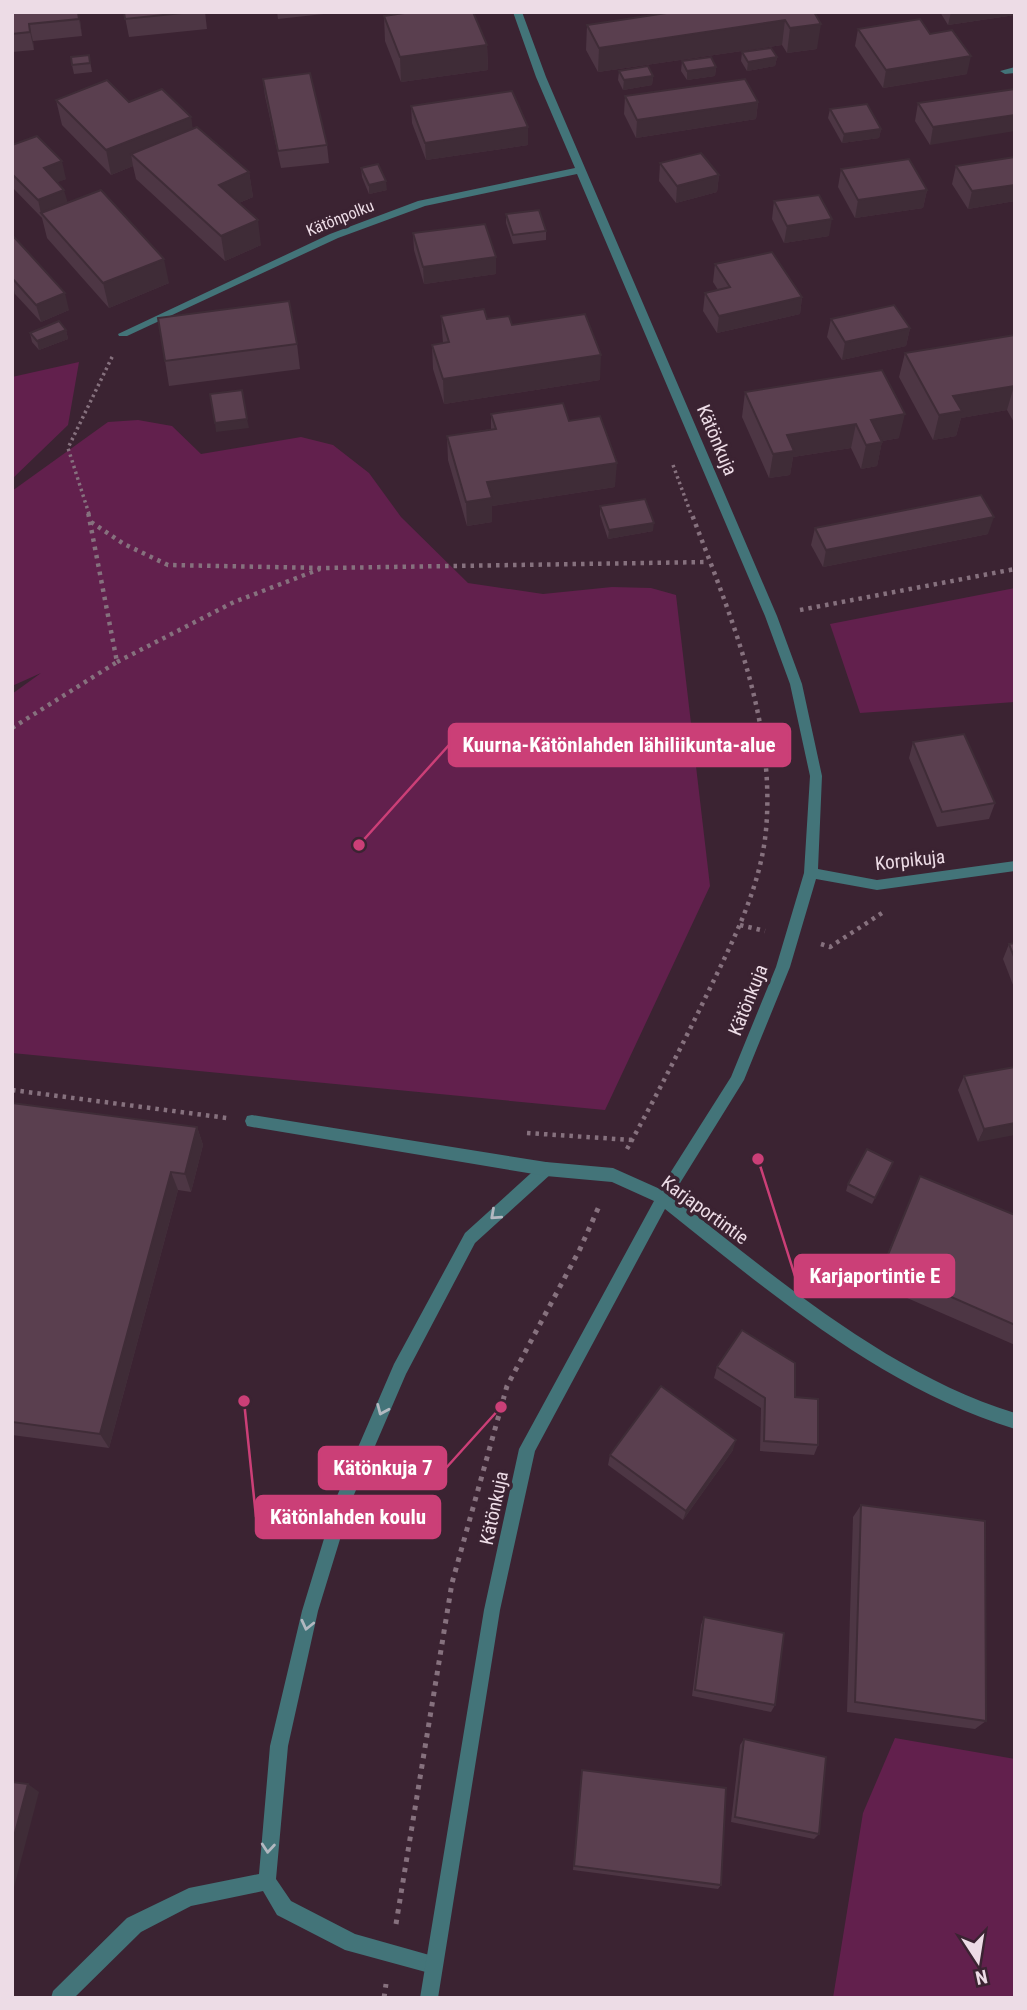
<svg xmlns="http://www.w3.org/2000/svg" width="1027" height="2010" font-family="'Roboto Condensed',sans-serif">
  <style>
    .green { fill: #62204d }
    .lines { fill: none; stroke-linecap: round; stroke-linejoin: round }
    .path-far2 { stroke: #86717e; stroke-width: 3.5; stroke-dasharray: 2.5 3.5; stroke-linecap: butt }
    .path-far1 { stroke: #86717e; stroke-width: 4.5; stroke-dasharray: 3.5 5; stroke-linecap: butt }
    .path { stroke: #86717e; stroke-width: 5; stroke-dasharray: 4.5 6; stroke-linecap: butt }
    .service { fill: #437479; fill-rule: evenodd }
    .minor { fill: #437479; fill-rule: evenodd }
    .wall { fill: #4d3644 }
    .shaded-wall { fill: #3f2c37 }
    .building { fill: #5a3f4f; stroke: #3f2c37; stroke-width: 2 }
    .oneway { stroke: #b2b8c0 }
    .labels { text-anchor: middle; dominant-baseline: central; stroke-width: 7; stroke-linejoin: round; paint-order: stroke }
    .far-street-label { font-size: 16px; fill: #eddce6; stroke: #3b2332 }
    .street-label { font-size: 19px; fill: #eddce6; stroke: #3b2332 }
    .leader { fill: none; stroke: #cb3f77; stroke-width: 2.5 }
    .callout-dot { fill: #cb3f77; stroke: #3b2332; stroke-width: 2.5 }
    .callout { fill: #cb3f77; stroke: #cb3f77; stroke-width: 2.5 }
    .callout-label { font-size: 21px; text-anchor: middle; font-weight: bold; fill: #fff }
  </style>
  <rect width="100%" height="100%" fill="#3b2332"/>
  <!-- green -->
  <g class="green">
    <polygon points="79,362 68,425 12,479 12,377"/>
    <polygon points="138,420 172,426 201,454 301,437 333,445 369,473 401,517 468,583 543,594 612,587 651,588 676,595 710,886 605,1110 12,1053 12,694 41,673 12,686 12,491 108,422"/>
    <polygon points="1015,588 1015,702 860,713 830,624"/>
    <polygon points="895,1738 1015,1759 1015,1998 833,1998 863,1813"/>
  </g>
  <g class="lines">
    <!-- path-far2 -->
    <g class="path-far2">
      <polyline points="673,465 691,514"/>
      <polyline points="89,514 68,448 113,355"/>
    </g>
    <!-- path-far1 -->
    <g class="path-far1">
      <polyline points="91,522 124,544 168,565 324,568 708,562"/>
      <polyline points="800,610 1015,569"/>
      <polyline points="117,662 234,602 320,569"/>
      <polyline points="12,728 117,662 88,512"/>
      <polyline points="740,925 765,931"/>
      <polyline points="821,944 830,947 882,913"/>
      <polyline points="12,1090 227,1118"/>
      <polyline points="527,1133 632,1140"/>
      <path d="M 627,1149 C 657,1095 685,1040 712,984 C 736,935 761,884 766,830 C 776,720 729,612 691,512"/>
    </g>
    <!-- path -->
    <g class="path">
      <polyline points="396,1924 452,1583 507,1386 580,1249 600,1204"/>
      <polyline points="384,1998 386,1984"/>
    </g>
    <!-- service -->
    <polygon class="service" points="546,1162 551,1164 553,1169 551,1174 475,1243 406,1374 353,1497 318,1611 288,1746 276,1879 291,1901 355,1934 440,1958 442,1965 440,1972 433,1974 345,1950 277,1915 263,1891 191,1906 141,1932 74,1998 51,1998 53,1991 127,1918 189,1888 259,1874 270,1746 302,1611 337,1496 394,1364 465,1233 541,1164"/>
    <!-- minor -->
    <g class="minor">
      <path d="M 513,12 L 522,12 L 546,77 L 777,616 L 802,684 L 822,776 L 818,869 L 877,880 L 1015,861 L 1015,871 L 877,890 L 816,879 L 790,967 L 744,1080 L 672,1196 C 775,1277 888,1374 1015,1413 L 1015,1429 C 882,1388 772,1294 665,1209 L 535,1451 L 500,1610 L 438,1998 L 420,1998 L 484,1610 L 519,1449 L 654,1201 L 612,1182 L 546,1176 L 252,1127 L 247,1126 L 245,1121 L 247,1116 L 252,1115 L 546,1162 L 613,1168 L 660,1189 L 731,1077 L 776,967 L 804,873 L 810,776 L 790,684 L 765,616 L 577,174 L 425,206 L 338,238 L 127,336 L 119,336 L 118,334 L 330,234 L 418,201 L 575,168 L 536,77 Z"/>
      <polygon points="1015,67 1015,73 1005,74 1000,71"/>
    </g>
  </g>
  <!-- wall -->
  <g class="wall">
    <polygon points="12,12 79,12 82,36 33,41 34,50 12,52"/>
    <polygon points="124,12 205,12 207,29 129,37"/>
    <polygon points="277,12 342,12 278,19"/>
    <polygon points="814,12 817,49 787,53 782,45 598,72 586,50 587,25"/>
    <polygon points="940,12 1015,12 1015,15 948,25"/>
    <polygon points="384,16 487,45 488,70 401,82 385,41"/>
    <polygon points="858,29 930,34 967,74 883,88 855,46"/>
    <polygon points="742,52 777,57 775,66 747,71 741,61"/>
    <polygon points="89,55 92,72 74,74 72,65"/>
    <polygon points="682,61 716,67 715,76 687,80 681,71"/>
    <polygon points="619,71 653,76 652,85 623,90 618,80"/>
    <polygon points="263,79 327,145 329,163 281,168 265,96"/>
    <polygon points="1015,89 930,145 915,121 918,103"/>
    <polygon points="625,96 758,102 756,119 636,138 624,114"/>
    <polygon points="56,100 129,102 191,117 192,129 249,172 253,197 239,203 261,245 225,261 136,179 133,166 111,175 62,125"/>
    <polygon points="411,106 528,127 528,145 426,160 412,123"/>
    <polygon points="830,109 881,129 879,138 842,143 828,118"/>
    <polygon points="12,145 66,179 57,182 67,202 169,283 109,308 47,238 42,218 12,187"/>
    <polygon points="1015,157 1015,201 968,209 952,184 956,166"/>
    <polygon points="660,163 719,175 717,192 676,203 659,181"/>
    <polygon points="361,168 387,190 369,194 362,177"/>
    <polygon points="841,169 927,190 923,208 855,218 838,187"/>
    <polygon points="774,201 829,236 784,243 772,219"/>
    <polygon points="506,214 546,231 546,240 513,244 506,223"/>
    <polygon points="413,233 496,257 496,274 424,284 414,250"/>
    <polygon points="12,238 69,310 41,322 15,294 12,295"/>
    <polygon points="715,264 802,297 800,314 717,333 703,311 705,293 718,290 713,282"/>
    <polygon points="441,316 487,319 512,325 600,380 444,404 433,369 432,345 443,343"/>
    <polygon points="831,319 910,328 906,346 842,360 827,337"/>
    <polygon points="66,330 68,339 39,350 32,342 30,333"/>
    <polygon points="1015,335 1015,424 1007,410 961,418 956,436 933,440 899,377 905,353"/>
    <polygon points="297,344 300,369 169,386 165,361"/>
    <polygon points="882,370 899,438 882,441 877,466 861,469 851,448 793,457 790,475 769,478 742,417 745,392"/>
    <polygon points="491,414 569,421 615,487 492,506 492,522 467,526 448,460 447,436 491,429"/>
    <polygon points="600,506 653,531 608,539 600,515"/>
    <polygon points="815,528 988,534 823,567 811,545"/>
    <polygon points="913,742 995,803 989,819 937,827 909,758"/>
    <polygon points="1015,943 1015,990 1003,959 1009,944"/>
    <polygon points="1015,1067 978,1142 958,1090 964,1076"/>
    <polygon points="12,1103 197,1127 203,1145 191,1192 178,1190 109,1448 12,1435"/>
    <polygon points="893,1162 872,1204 846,1191 848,1184"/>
    <polygon points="920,1176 1015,1215 1015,1345 875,1284"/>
    <polygon points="717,1367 795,1397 818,1445 814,1455 760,1451 761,1408 714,1378"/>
    <polygon points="733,1450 683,1520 608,1465 610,1455"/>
    <polygon points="861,1505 986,1721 975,1729 847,1712 853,1517"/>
    <polygon points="704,1617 775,1705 771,1712 692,1696 701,1625"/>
    <polygon points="744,1739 819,1834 814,1839 731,1822 740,1745"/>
    <polygon points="582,1770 721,1885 718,1889 573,1870"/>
  </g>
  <!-- shaded-wall -->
  <g class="shaded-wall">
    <polygon points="78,12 79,12 82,36 79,19"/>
    <polygon points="951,12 1015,12 1015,15 948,25"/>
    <polygon points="785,20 782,45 598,72 599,48"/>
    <polygon points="29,24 33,41 34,50 30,32"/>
    <polygon points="821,24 817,49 787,53 790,28"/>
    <polygon points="487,45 488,70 401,82 400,57"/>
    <polygon points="971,56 967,74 883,88 886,70"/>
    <polygon points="777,57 775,66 747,71 748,62"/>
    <polygon points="716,67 715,76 687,80 687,71"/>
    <polygon points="653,76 652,85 623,90 624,80"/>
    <polygon points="758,102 756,119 636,138 637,120"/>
    <polygon points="1015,115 1015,131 930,145 933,127"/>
    <polygon points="191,117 195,142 131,154 133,166 111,175 106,150"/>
    <polygon points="528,127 528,145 426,160 425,143"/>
    <polygon points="881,129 879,138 842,143 844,134"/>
    <polygon points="62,161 66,179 48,186 44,168"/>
    <polygon points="249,172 253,197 222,210 219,185"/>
    <polygon points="719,175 717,192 676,203 677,186"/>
    <polygon points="386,181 387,190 369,194 369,185"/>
    <polygon points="1015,185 1015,201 968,209 972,191"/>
    <polygon points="64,190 69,207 41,213 42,218 38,200"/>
    <polygon points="927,190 923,208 855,218 858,200"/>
    <polygon points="832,219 829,236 784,243 787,226"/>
    <polygon points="258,220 261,245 225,261 221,236"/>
    <polygon points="496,257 496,274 424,284 423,267"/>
    <polygon points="164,259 169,283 109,308 103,283"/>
    <polygon points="12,283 15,294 12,295"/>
    <polygon points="65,293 69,310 41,322 36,305"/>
    <polygon points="802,297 800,314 717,333 719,316"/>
    <polygon points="910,328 906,346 842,360 845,342"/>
    <polygon points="66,330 68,339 39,350 37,341"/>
    <polygon points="601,355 600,380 444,404 443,379"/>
    <polygon points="1014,386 1007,410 961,418 956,436 933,440 939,415 953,396"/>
    <polygon points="905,414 899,438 866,444 871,420"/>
    <polygon points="247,419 249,428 216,432 215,423"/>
    <polygon points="856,424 851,448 793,457 790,475 769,478 773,454 787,435"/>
    <polygon points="882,442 877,466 861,469 866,445"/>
    <polygon points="617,463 615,487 492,506 492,522 467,526 466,502 487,482"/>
    <polygon points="994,517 988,534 823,567 826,550"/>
    <polygon points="654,523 653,531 608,539 609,530"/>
    <polygon points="1015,1123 1015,1135 978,1142 984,1129"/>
    <polygon points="197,1127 203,1145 191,1192 185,1174"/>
    <polygon points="171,1172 178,1190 109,1448 100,1434"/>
    <polygon points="736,1440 733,1450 683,1520 686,1511"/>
    <polygon points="28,1784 39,1792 12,1895 12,1844"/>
  </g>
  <!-- building -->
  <g class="building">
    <polygon points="12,12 78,12 79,19 29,24 30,32 12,34"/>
    <polygon points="124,12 192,12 125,19"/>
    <polygon points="411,12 473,12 487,45 400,57 384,16"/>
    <polygon points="673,12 814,12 821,24 790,28 785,20 599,48 587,25"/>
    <polygon points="920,19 930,34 952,30 971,56 886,70 858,29"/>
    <polygon points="771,48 777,57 748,62 742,52"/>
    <polygon points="89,55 90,63 72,65 71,57"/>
    <polygon points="711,57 716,67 687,71 682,61"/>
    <polygon points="648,66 653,76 624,80 619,71"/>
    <polygon points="310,73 327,145 278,151 263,79"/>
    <polygon points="745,79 758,102 637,120 625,96"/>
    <polygon points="107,80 129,102 162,89 191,117 106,150 56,100"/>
    <polygon points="1015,89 1015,115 933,127 918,103"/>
    <polygon points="512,91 528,127 425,143 411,106"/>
    <polygon points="867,104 881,129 844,134 830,109"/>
    <polygon points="197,127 249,172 219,185 258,220 221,236 131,154"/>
    <polygon points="37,136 62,161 44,168 64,190 38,200 12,174 12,145"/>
    <polygon points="701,153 719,175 677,186 660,163"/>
    <polygon points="1015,157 1015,185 972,191 956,166"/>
    <polygon points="909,159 927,190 858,200 841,169"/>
    <polygon points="378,164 386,181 369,185 361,168"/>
    <polygon points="101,190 164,259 103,283 41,213"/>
    <polygon points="819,195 832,219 787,226 774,201"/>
    <polygon points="539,210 546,231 513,235 506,214"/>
    <polygon points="485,224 496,257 423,267 413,233"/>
    <polygon points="14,237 65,293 36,305 12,278 12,238"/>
    <polygon points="772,252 802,297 719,316 705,293 730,287 715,264"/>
    <polygon points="289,301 297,344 165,361 158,318"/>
    <polygon points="894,305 910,328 845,342 831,319"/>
    <polygon points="484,309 487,319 509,316 512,325 585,314 601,355 443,379 432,345 449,342 441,316"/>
    <polygon points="59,321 66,330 37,341 30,333"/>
    <polygon points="1015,335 1015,388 1014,386 953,396 962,411 939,415 905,353"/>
    <polygon points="882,370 905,414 871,420 882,442 866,445 856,424 787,435 794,451 773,454 745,392"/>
    <polygon points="242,390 247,419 215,423 210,394"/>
    <polygon points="563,403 569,421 600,416 617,463 487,482 492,498 466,502 447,436 496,429 491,414"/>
    <polygon points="981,495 994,517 826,550 815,528"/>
    <polygon points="645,499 654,523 609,530 600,506"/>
    <polygon points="964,734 995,803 942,812 913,742"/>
    <polygon points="1015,943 1015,959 1009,944"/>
    <polygon points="1015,1067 1015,1123 984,1129 964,1076"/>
    <polygon points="12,1103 197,1127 185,1174 171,1172 100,1434 12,1422"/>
    <polygon points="867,1149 893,1162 875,1198 848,1184"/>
    <polygon points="920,1176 1015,1215 1015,1325 883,1267"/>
    <polygon points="742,1330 795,1363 795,1397 818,1399 818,1445 764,1441 765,1398 717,1367"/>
    <polygon points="661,1386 736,1440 686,1511 610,1455"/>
    <polygon points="861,1505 985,1521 986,1721 855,1702"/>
    <polygon points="704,1617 784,1633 775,1705 695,1690"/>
    <polygon points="744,1739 826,1757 819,1834 735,1817"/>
    <polygon points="582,1770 726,1788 721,1885 574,1866"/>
    <polygon points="12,1782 28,1784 12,1844"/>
  </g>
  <!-- one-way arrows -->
  <defs><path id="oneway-chevron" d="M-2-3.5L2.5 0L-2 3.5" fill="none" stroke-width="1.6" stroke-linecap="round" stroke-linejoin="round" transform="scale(1.75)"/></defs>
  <g class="oneway">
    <use href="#oneway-chevron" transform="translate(495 1215) rotate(138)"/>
    <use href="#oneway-chevron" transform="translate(382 1410) rotate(113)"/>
    <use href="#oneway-chevron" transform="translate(307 1625) rotate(103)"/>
    <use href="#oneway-chevron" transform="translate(268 1848) rotate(95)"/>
  </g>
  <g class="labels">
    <!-- far-street labels -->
    <g class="far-street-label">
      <text transform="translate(340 218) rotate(-22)">Kätönpolku</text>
    </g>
    <!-- street labels -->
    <g class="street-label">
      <text transform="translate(717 440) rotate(67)">Kätönkuja</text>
      <text transform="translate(910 860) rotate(-6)">Korpikuja</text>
      <text transform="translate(748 1000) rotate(-68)">Kätönkuja</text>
      <text transform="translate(705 1210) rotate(36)">Karjaportintie</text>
      <text transform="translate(494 1508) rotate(-78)">Kätönkuja</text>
    </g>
  </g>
  <!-- callouts -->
  <path class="leader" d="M359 845L449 745M758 1159L795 1276M501 1407L446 1468M244 1401L256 1517"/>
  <g class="callout-dot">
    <circle cx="359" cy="845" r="7"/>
    <circle cx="758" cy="1159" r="7"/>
    <circle cx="501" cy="1407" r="7"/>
    <circle cx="244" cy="1401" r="7"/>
  </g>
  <g class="callout">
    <rect x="449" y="724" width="341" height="42" rx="7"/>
    <rect x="795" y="1255" width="159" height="42" rx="7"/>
    <rect x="319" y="1447" width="127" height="42" rx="7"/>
    <rect x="256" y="1496" width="184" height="42" rx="7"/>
  </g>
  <g class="callout-label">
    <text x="619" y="752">Kuurna-Kätönlahden lähiliikunta-alue</text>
    <text x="875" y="1283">Karjaportintie E</text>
    <text x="383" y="1475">Kätönkuja 7</text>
    <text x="348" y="1524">Kätönlahden koulu</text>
  </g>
  <!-- border -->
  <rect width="1027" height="2010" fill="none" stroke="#eddce6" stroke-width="28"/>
  <!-- north arrow -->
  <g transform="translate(978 1961) rotate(168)" stroke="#3b2332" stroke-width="5" paint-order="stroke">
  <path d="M0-5L12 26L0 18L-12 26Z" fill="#eddce6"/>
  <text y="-10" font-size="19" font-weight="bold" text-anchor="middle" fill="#eddce6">N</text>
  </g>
</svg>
